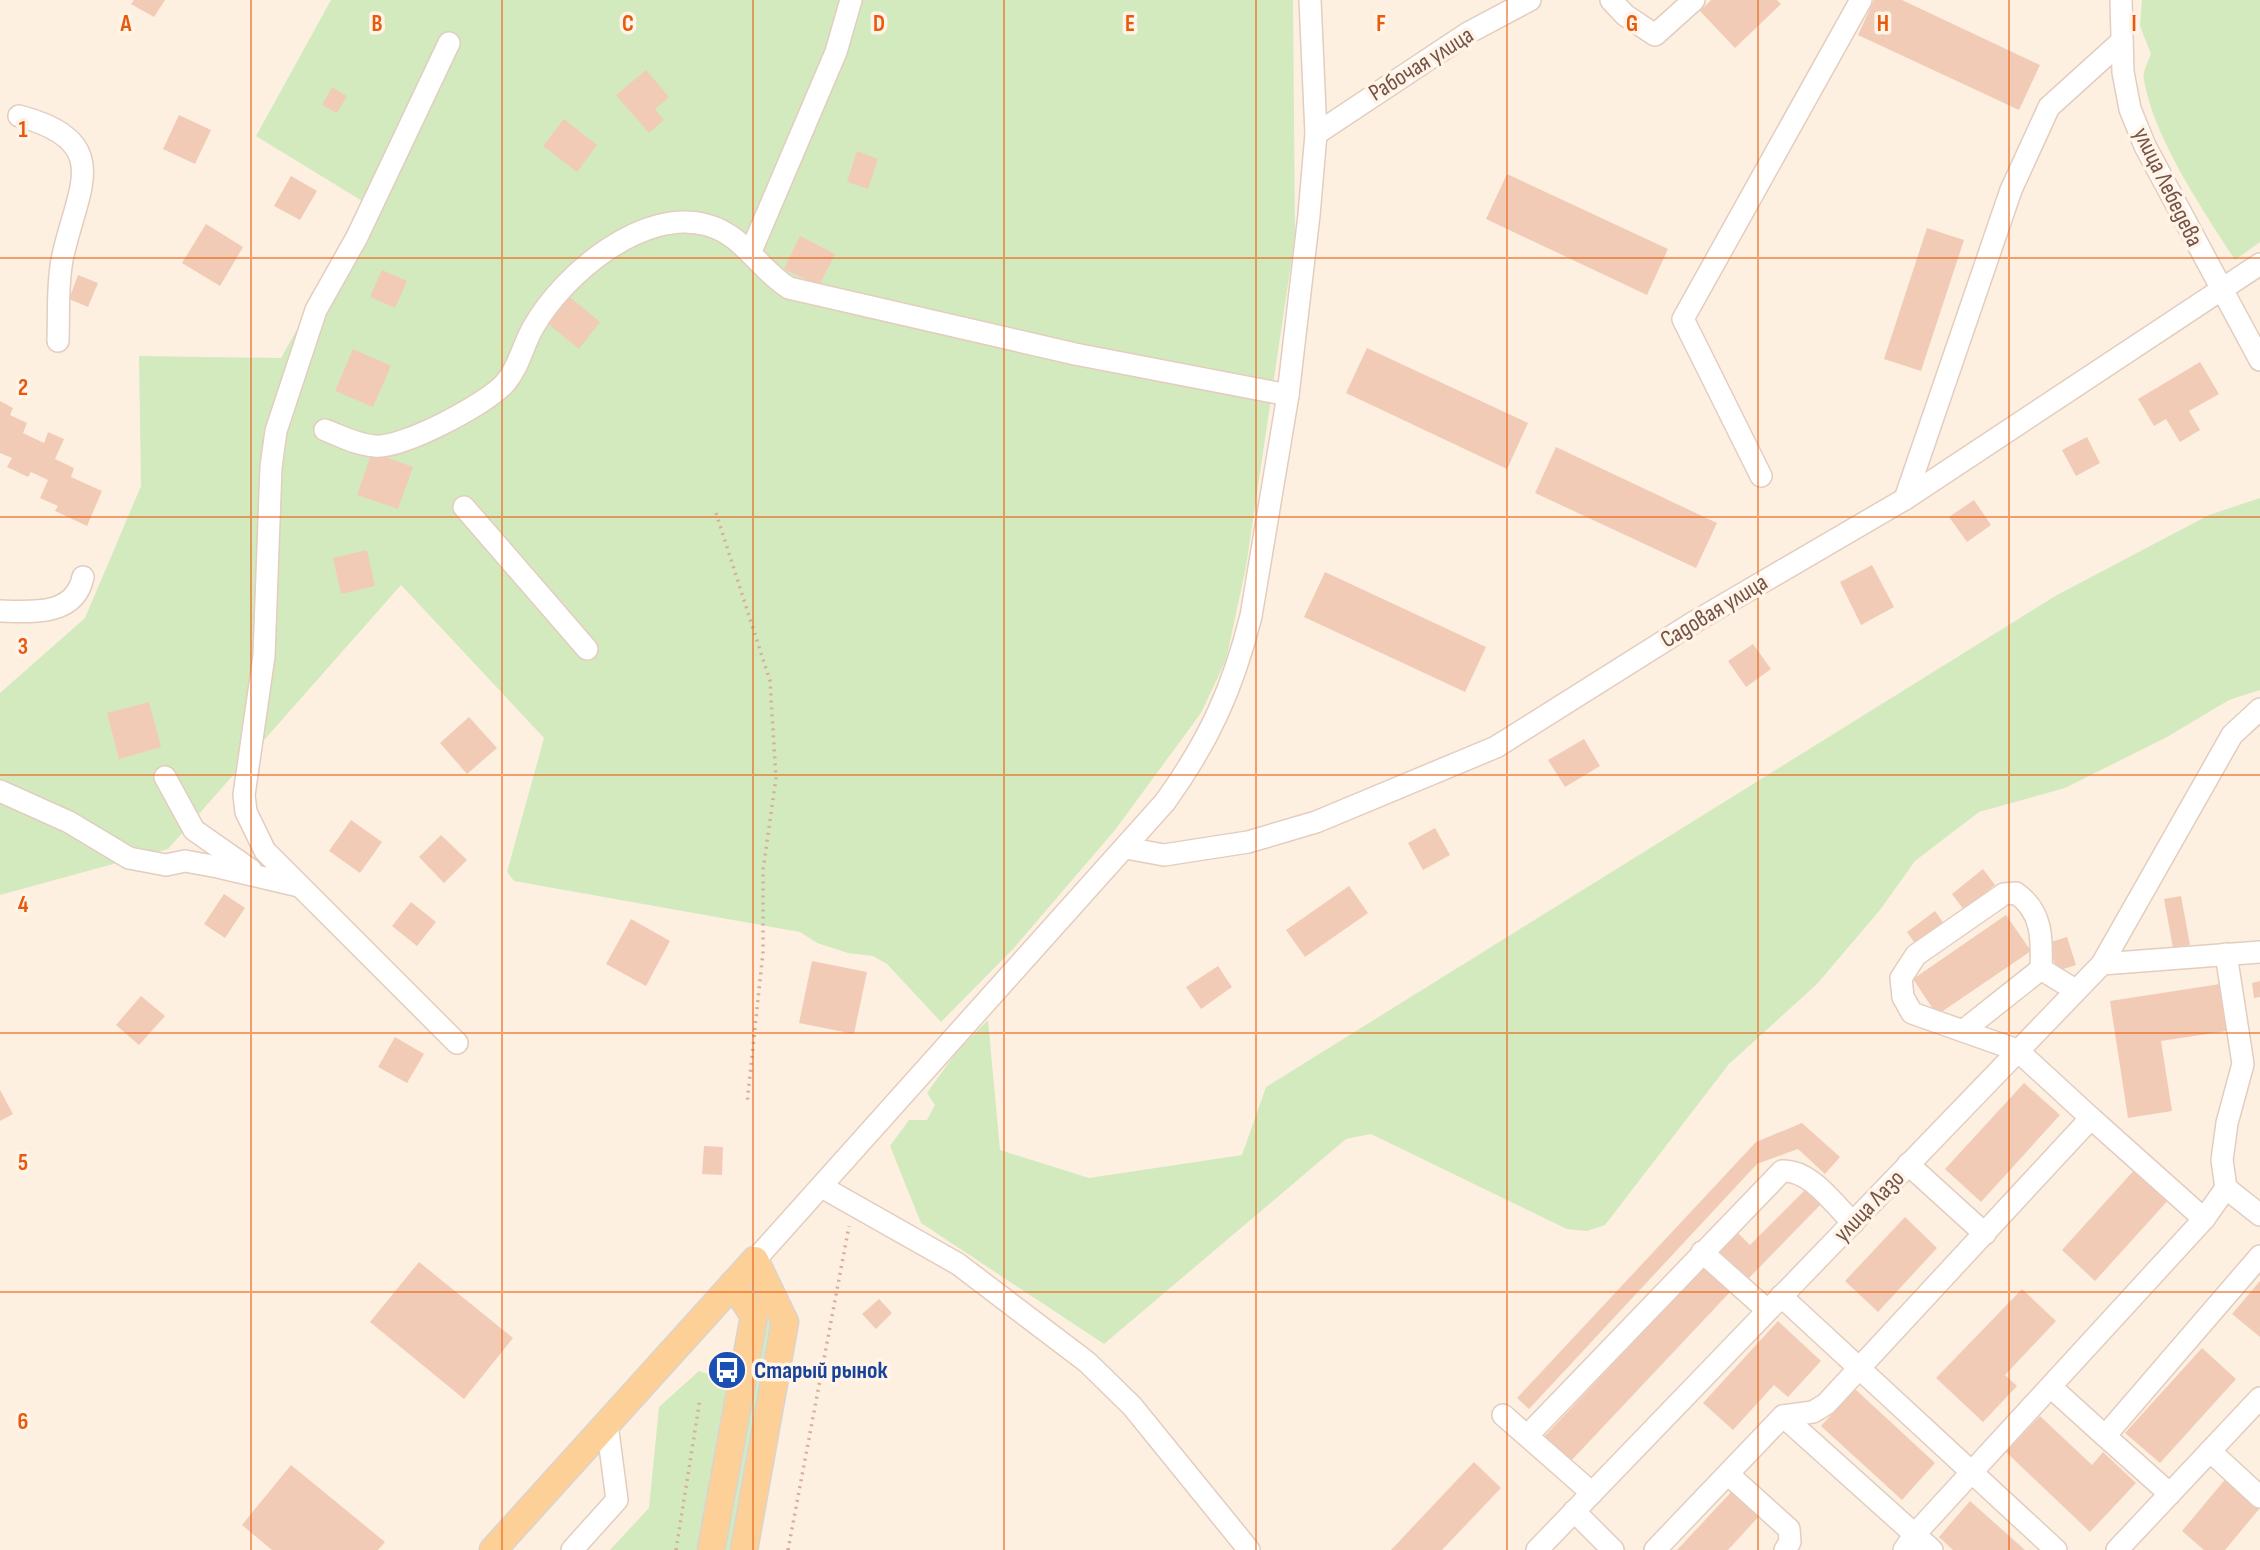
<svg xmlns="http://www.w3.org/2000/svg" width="2260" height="1550" font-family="'Sofia Sans Condensed',sans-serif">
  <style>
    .green { fill: #d3eabf }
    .building { fill: #f2cbb7 }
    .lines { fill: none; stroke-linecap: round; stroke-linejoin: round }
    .minor-casing { stroke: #e3cdbf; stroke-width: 24 }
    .major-casing { stroke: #dbd3cf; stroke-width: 29 }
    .path { stroke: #d7ae9b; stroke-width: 3.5; stroke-dasharray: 2 5; stroke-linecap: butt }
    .minor { stroke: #fff; stroke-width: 21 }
    .major { stroke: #fdd097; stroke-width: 26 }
    .grid { fill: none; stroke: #e8590c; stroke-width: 2; stroke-opacity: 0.55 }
    .labels { text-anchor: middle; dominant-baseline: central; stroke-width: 7; stroke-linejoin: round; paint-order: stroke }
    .street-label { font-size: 24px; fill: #745447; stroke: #fff4e7 }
    .transit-label { font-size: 24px; font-weight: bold; fill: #164399; stroke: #fff4e7; text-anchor: start }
    .grid-label { font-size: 23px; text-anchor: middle; font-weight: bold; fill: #e8590c; stroke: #fff4e7; stroke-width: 7; stroke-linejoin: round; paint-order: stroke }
  </style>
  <rect width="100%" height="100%" fill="#fdf0e0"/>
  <!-- green -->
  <g class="green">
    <polygon points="331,0 1293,0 1295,237 1246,567 1226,660 1201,713 1115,830 1013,949 941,1022 887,964 873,956 848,953 817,943 800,932 514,881 507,872 544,738 401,585 168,849 0,895 0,693 85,618 141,486 139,356 281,358 367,204 256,136"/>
    <path d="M 2142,0 L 2260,0 L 2260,242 L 2235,260 C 2203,210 2154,139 2144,80 C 2142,72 2148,62 2151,54 L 2140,26 Z"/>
    <polygon points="2260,498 2260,690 2229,700 2167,737 2065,788 1979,812 1915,861 1880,910 1817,984 1729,1064 1605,1225 1587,1231 1567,1229 1371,1134 1346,1139 1104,1344 921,1223 890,1146 909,1120 927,1120 935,1105 927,1093 957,1051 988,1020 1000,1150 1089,1178 1242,1155 1266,1087 2057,595 2209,515"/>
    <polygon points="764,1321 772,1322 730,1550 722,1550"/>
    <polygon points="699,1371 724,1379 727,1404 699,1550 610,1550 649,1508 659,1407"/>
  </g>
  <!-- building -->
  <g class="building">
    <polygon points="134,0 165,0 154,17 131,4"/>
    <polygon points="1711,0 1777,0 1781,4 1735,48 1700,11"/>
    <polygon points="1874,0 1902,0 2040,65 2019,110 1858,35"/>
    <polygon points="646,70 669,97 655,109 664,120 649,133 616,95"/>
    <polygon points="332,87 347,96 337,113 322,105"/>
    <polygon points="179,115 211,130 195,164 163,149"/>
    <polygon points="564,119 597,145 577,172 543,146"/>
    <polygon points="857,151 878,159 868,189 847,182"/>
    <polygon points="1507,174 1668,249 1647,295 1486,219"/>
    <polygon points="291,176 317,191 300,220 274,206"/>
    <polygon points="206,224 243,247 220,286 182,263"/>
    <polygon points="1927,228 1964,240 1921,371 1884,359"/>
    <polygon points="800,236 835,254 819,286 784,269"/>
    <polygon points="382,270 407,281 395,308 370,297"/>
    <polygon points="78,275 98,283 88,307 69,299"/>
    <polygon points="567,295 600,322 579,349 546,322"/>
    <polygon points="1367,348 1528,423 1507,469 1346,393"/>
    <polygon points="353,349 391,366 373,407 335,391"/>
    <polygon points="2200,362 2219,394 2189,411 2200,430 2180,442 2166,419 2154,426 2138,399"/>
    <polygon points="0,401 13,408 10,415 27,423 23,433 44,443 48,432 64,439 55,459 74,468 71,477 102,491 87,526 55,511 58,506 40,498 48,480 31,472 28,477 7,467 12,458 0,453"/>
    <polygon points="2087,437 2100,463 2076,476 2062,450"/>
    <polygon points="1556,447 1717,523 1696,568 1535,493"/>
    <polygon points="372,452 413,467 398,509 357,495"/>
    <polygon points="1974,500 1991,525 1967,542 1949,517"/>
    <polygon points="367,550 375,586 341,594 333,558"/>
    <polygon points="1872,565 1894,607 1861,625 1840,582"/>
    <polygon points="1325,572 1486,647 1465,692 1304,617"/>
    <polygon points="1753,644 1771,669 1746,687 1728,661"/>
    <polygon points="149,702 161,747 119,759 107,713"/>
    <polygon points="469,717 497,748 467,774 440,743"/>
    <polygon points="1584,739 1600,766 1565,787 1548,760"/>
    <polygon points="351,820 382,842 360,873 329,851"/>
    <polygon points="1435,828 1450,855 1423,870 1408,843"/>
    <polygon points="441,835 467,860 444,883 419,857"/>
    <polygon points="1983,869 1995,885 1964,910 1952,894"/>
    <polygon points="1349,886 1368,913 1305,957 1286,930"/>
    <polygon points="224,894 245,908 225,938 204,924"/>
    <polygon points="2181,896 2190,945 2173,948 2164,899"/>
    <polygon points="411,902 436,922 417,946 392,926"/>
    <polygon points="1935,911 1947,928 1919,949 1907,932"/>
    <polygon points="2006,915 2031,951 1937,1015 1913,979"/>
    <polygon points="631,919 670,941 646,986 606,964"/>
    <polygon points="2067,937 2076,965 2057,971 2048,943"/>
    <polygon points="812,961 867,972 854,1034 799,1023"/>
    <polygon points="1218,966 1232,987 1201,1009 1186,987"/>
    <polygon points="2260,981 2260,997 2254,998 2252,983"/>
    <polygon points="2220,984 2227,1031 2161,1041 2172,1111 2128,1118 2110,1001"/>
    <polygon points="141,996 165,1016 139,1045 116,1025"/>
    <polygon points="395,1037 424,1054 407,1083 378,1067"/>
    <polygon points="2024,1083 2060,1115 1981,1202 1945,1169"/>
    <polygon points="0,1090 13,1114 0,1121"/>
    <polygon points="1802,1123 1840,1157 1825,1174 1798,1149 1757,1164 1529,1409 1517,1398 1756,1142"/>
    <polygon points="704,1146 723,1147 722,1175 702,1174"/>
    <polygon points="2137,1167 2171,1197 2095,1281 2062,1250"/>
    <polygon points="1809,1186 1824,1201 1748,1279 1717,1249 1735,1230 1750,1245"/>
    <polygon points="1905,1217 1937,1248 1878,1312 1845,1281"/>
    <polygon points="419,1262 513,1338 464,1399 370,1322"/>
    <polygon points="1705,1266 1731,1291 1569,1463 1543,1438"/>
    <polygon points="2260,1281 2260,1337 2232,1314"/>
    <polygon points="2022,1289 2056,1321 2005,1375 2017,1386 1983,1422 1936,1378"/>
    <polygon points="879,1299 892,1313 876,1329 862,1314"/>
    <polygon points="1778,1321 1821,1361 1788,1397 1774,1385 1733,1430 1703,1403"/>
    <polygon points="2202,1348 2236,1379 2160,1463 2125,1433"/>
    <polygon points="1855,1389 1935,1463 1902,1500 1821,1426"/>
    <polygon points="2040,1416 2092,1465 2103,1452 2136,1483 2090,1532 2006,1452"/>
    <polygon points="1474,1462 1501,1488 1442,1550 1391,1550"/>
    <polygon points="291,1465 385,1542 378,1550 272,1550 242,1525"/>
    <polygon points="2228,1476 2260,1503 2260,1508 2225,1550 2204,1550 2182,1531"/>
    <polygon points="1734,1489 1761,1514 1728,1550 1677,1550"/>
    <polygon points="1970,1501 2025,1550 1953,1550 1939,1537"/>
  </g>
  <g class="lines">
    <!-- minor casing -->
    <g class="minor-casing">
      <g id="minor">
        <polyline points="1611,0 1625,15 1655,35 1694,0"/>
        <polyline points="2121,0 2123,72 2130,109 2145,146 2260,360"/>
        <polyline points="449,43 357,237 316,310 276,431 271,467 264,656 244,795 246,812 265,851 457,1043"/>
        <path d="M 19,116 C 117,142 76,190 62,260 C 57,287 59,315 58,341"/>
        <polyline points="1316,134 1468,33 1530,0"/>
        <polyline points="752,249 836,52 851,0"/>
        <path d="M 325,430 C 341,436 357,445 375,446 C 402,449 489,403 506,382 C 520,365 523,344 534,326 C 564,274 643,207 707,225 C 744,235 758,269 789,288 L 1075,354 L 1288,395"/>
        <polyline points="1761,476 1683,319 1861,0"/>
        <polyline points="1905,499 2011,190 2049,107 2122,41"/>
        <polyline points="464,507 587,649"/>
        <path d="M 0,611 C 33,612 75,616 83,577"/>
        <polyline points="165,777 194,830 251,870"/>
        <polyline points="0,791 69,822 129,858 166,865 185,861 218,867 299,886"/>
        <polyline points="1126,848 1164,855 1248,842 1316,822 1496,747 1696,621 1905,499 2260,264"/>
        <polyline points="2102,964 2232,735 2260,709"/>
        <polyline points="1964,1030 2041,969"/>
        <polyline points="2091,1118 2204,1219"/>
        <polyline points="1908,1164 1985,1234"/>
        <polyline points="822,1187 958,1264 1087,1362 1132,1406 1249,1550"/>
        <polyline points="2226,1188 2260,1215"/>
        <polyline points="1702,1252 1767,1310"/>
        <path d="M 755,1260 L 1165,802 C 1209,741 1233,688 1251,616 L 1288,395 L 1309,215 L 1316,134 L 1310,0"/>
        <polyline points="1781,1296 2056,1550"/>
        <polyline points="2052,1388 2105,1436 2260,1256"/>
        <polyline points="1503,1415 1592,1493"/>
        <polyline points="1783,1416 1932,1550"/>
        <path d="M 1528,1435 L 1782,1171 C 1810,1169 1834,1204 1853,1223"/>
        <polyline points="2105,1436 2170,1494"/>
        <polyline points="2210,1451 2260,1497"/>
        <polyline points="1729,1475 1789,1529 1790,1542 1785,1550"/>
        <polyline points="1574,1511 1613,1550"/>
        <polyline points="572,1550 617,1500 607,1424"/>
        <polyline points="1537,1550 2102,964 2260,952"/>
        <path d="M 1655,1550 L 1783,1416 L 1813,1412 L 1826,1404 L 2091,1118 L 2017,1050 L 1912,1013 L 1903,997 L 1901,978 L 1916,955 L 2004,894 L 2016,893 C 2043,912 2042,939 2041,969 L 2075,990"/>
        <polyline points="1904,1550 1915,1534 2204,1219 2226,1188 2222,1160 2227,1123 2243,1064 2226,954"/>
        <polyline points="2117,1550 2260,1398"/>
      </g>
    </g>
    <!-- major casing -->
    <g class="major-casing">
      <g id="major">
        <polyline points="493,1550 755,1260 785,1322 744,1550"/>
        <polyline points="711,1550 754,1316 733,1284"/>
      </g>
    </g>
    <!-- path -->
    <g class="path">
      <polyline points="716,513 770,681 776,778 763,870 763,952 747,1104"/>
      <polyline points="676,1550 700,1399"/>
      <polyline points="788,1550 849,1226"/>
    </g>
    <!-- minor -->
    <use href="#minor" class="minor"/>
    <!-- major -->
    <use href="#major" class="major"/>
  </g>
  <!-- grid -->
  <path class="grid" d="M 251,0 L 251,1550M 502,0 L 502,1550M 753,0 L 753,1550M 1004,0 L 1004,1550M 1256,0 L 1256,1550M 1507,0 L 1507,1550M 1758,0 L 1758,1550M 2009,0 L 2009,1550M 0,258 L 2260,258M 0,517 L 2260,517M 0,775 L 2260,775M 0,1033 L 2260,1033M 0,1292 L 2260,1292"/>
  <!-- icons -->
  <defs>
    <g id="bus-disc" transform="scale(2.0125)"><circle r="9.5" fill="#1a4fb4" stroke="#fff4e7"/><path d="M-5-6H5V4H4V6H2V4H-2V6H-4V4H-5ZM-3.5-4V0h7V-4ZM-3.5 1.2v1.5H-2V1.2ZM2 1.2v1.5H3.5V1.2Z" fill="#fff"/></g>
  </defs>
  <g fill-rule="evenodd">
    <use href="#bus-disc" x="727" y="1370"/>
  </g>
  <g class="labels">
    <!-- street labels -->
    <g class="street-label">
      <text transform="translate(1421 64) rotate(-32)">Рабочая улица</text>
      <text transform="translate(2168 187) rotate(64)">улица Лебедева</text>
      <text transform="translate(1714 611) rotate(-31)">Садовая улица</text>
      <text transform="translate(1869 1206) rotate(-46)">улица Лазо</text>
    </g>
    <!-- transit labels -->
    <g class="transit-label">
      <text x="754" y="1370">Старый рынок</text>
    </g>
  </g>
  <g class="grid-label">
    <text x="126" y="31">A</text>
    <text x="377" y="31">B</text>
    <text x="628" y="31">C</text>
    <text x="879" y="31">D</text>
    <text x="1130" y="31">E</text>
    <text x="1381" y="31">F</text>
    <text x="1632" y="31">G</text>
    <text x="1883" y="31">H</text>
    <text x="2134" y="31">I</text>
    <text x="23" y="137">1</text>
    <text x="23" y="395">2</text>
    <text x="23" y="654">3</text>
    <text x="23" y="912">4</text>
    <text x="23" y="1170">5</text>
    <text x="23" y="1429">6</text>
  </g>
</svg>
